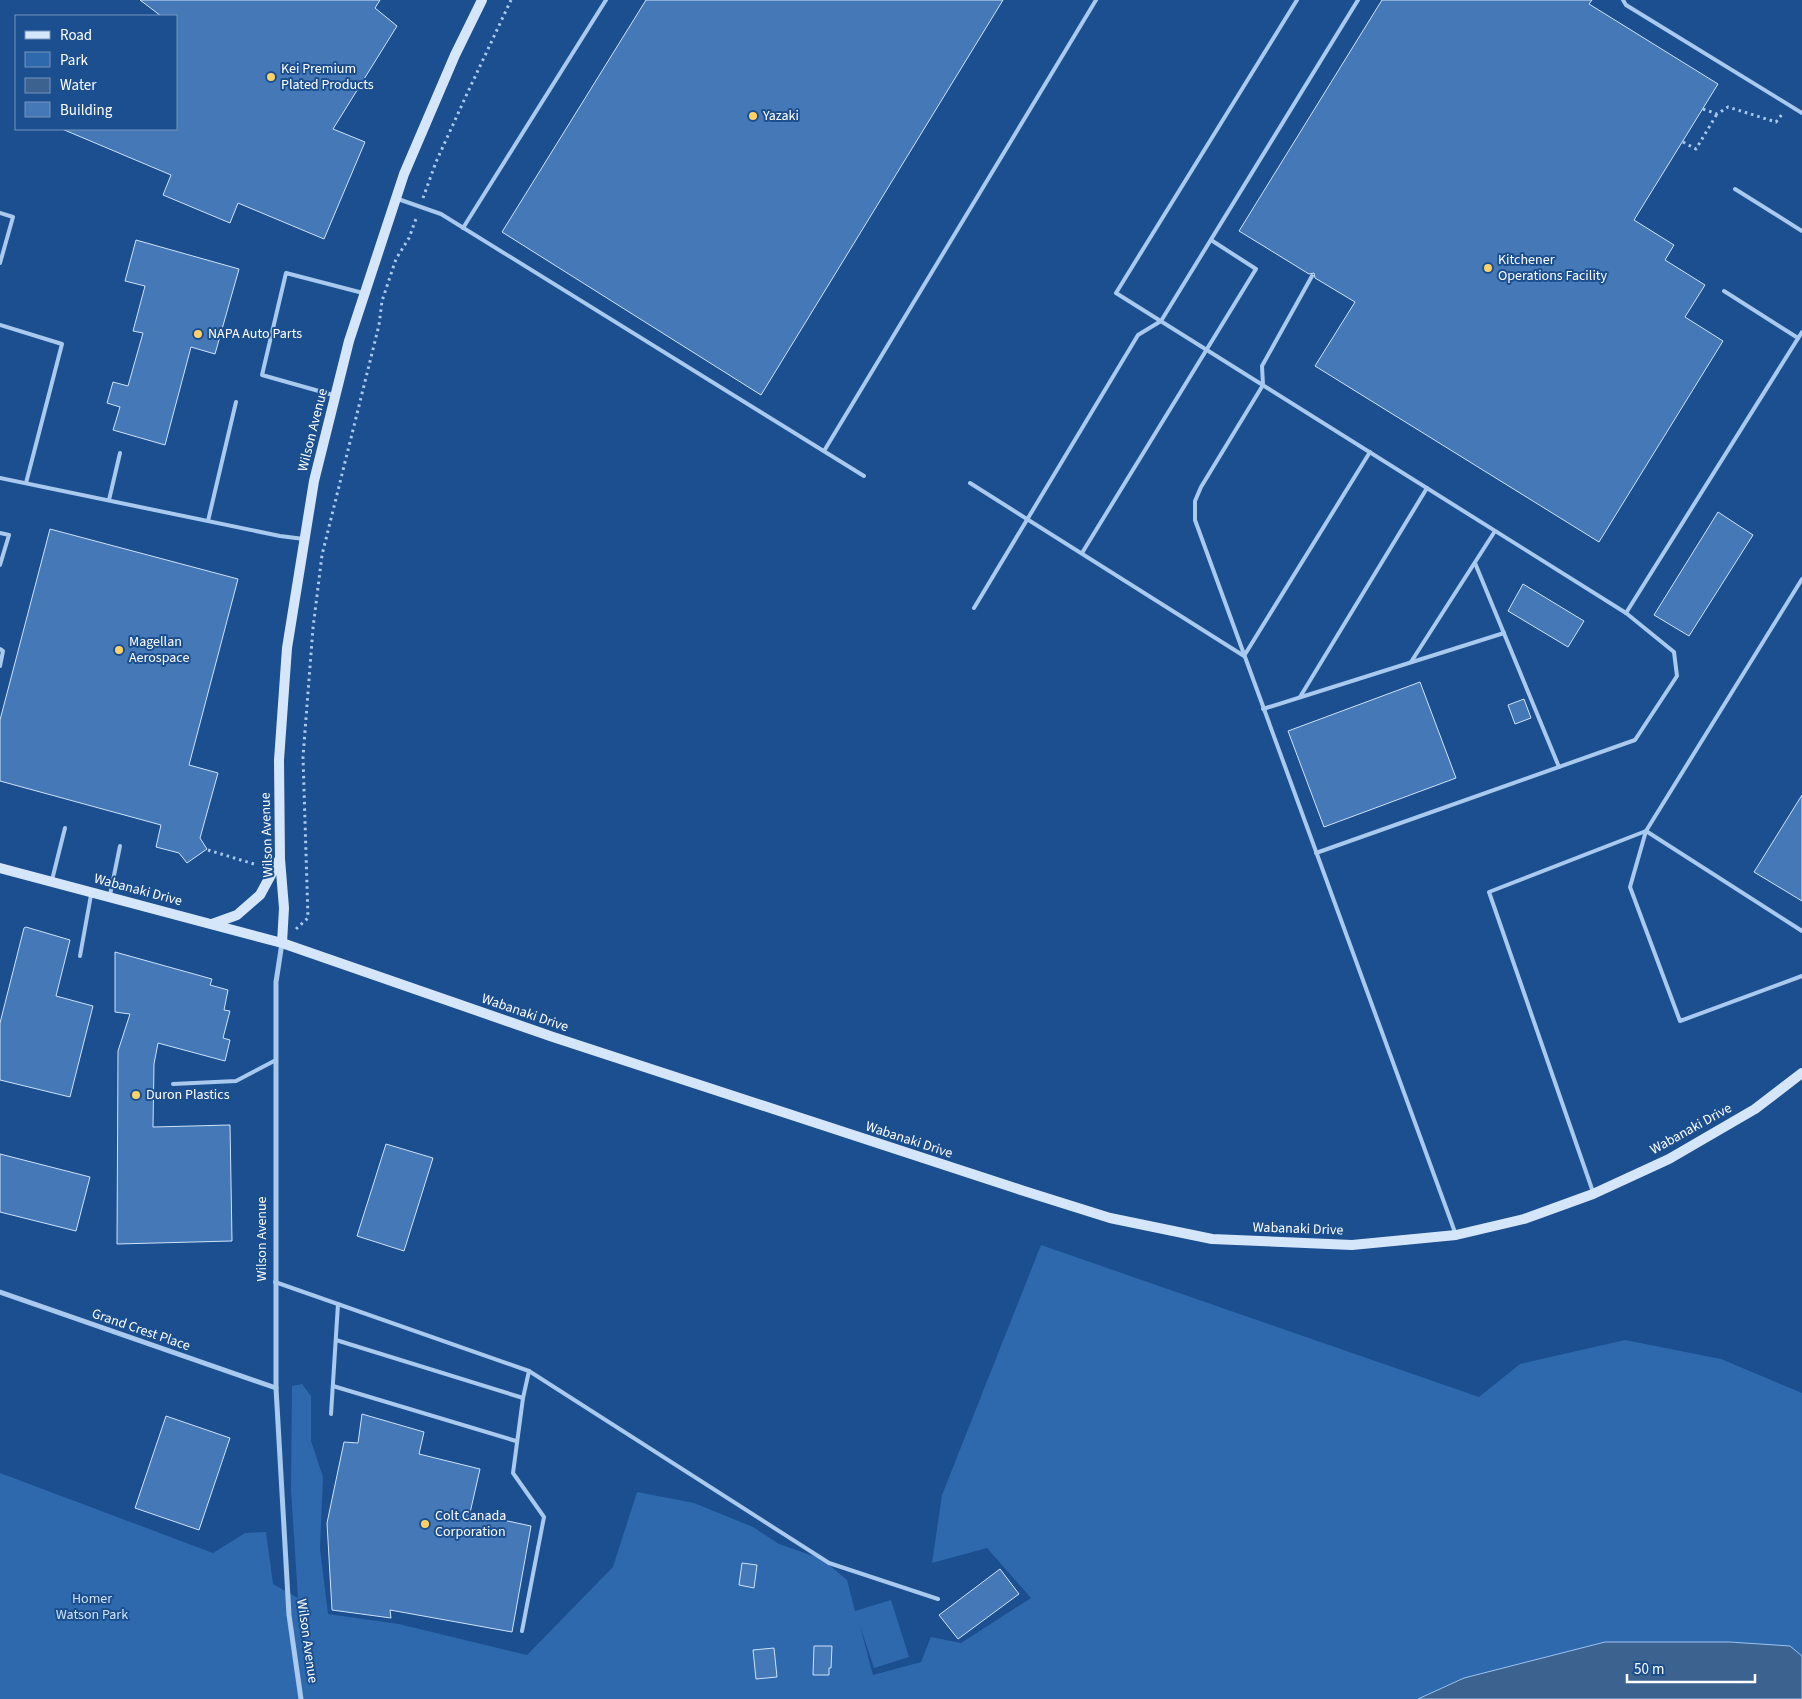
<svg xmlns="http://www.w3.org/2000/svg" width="1802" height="1699" font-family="'Source Sans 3',sans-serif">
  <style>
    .green { fill: #2e69ad }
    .water { fill: #3c6290; stroke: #9cc4f0 }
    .building { fill: #4478b7; stroke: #cfe3fa }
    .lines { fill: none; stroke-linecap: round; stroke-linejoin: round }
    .path { stroke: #a9c9ee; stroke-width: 3; stroke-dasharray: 2.5 4; stroke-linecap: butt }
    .lane { stroke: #a9c9ee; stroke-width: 4 }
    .street { stroke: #a9c9ee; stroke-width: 5 }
    .secondary { stroke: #d6e6fa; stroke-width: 10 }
    .poi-dot { fill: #ffd166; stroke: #1b4f8f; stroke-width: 2 }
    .labels { text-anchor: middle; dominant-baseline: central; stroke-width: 4; stroke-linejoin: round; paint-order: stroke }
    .poi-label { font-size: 14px; fill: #fff; stroke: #1b4f8f; text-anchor: start }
    .street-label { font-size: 14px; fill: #fff; stroke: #1b4f8f }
    .park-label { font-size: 14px; fill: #cfe3fa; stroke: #1b4f8f }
  </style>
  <rect width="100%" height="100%" fill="#1b4f8f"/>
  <!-- green -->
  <polygon class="green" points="1041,1245 1479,1397 1520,1364 1625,1340 1721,1359 1802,1393 1802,1656 1790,1646 1730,1642 1605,1642 1465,1678 1418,1699 0,1699 0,1473 213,1553 245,1533 266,1532 273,1584 298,1598 291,1490 292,1386 302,1384 311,1396 311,1441 323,1477 320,1549 328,1614 399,1624 527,1655 613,1567 637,1492 694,1503 753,1527 779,1544 822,1559 847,1580 855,1611 891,1600 909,1657 874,1668 860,1626 873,1675 921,1662 931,1637 961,1643 1031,1598 987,1548 932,1563 942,1495"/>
  <!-- water -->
  <polygon class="water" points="1605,1642 1730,1642 1790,1646 1802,1656 1802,1699 1418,1699 1464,1678"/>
  <!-- building -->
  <g class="building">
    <polygon points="140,0 380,0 375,8 397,26 333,129 365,142 324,239 238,203 230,223 163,195 171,175 62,129 176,129 176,16 161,16"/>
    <polygon points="646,0 1003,0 761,395 502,232"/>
    <polygon points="1382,0 1592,0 1589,4 1718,84 1634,220 1674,245 1665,260 1705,285 1685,317 1723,341 1599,542 1315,366 1355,302 1315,278 1314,273 1309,274 1239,231"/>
    <polygon points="136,240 239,269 215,354 191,347 165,445 113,430 120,407 107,403 113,382 128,386 143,333 133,331 145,286 125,281"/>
    <polygon points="1718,512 1753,535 1689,636 1654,615"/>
    <polygon points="50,529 238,579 189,765 218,773 200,838 207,849 187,863 179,853 156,847 161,825 0,781 0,720"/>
    <polygon points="1523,584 1584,621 1568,647 1508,611"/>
    <polygon points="1420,682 1456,778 1324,827 1288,731"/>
    <polygon points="1524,699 1531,718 1515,724 1508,705"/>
    <polygon points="1802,795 1802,901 1754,872"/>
    <polygon points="26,927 70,940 56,996 93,1006 70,1097 0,1080 0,1023 24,928"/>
    <polygon points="115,952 212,979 210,985 228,990 224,1010 230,1011 223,1038 230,1040 225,1061 158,1043 154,1064 153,1127 230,1125 232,1241 117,1244 118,1051 130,1014 115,1012"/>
    <polygon points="386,1144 433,1158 404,1251 357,1236"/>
    <polygon points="0,1154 90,1177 76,1231 0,1212"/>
    <polygon points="362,1414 424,1432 419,1454 480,1469 470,1513 531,1526 512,1632 390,1610 391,1618 332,1610 327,1523 344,1442 358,1443"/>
    <polygon points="166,1416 230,1438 199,1530 135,1508"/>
    <polygon points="742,1563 757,1565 754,1588 739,1585"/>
    <polygon points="1000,1569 1019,1594 958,1639 939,1615"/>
    <polygon points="814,1646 832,1646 831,1668 829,1668 829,1675 813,1675"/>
    <polygon points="774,1648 777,1677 756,1679 753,1650"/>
  </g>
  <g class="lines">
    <!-- path -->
    <g class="path">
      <polyline points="1703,109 1717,114 1728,107 1776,122 1783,113"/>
      <polyline points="1683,142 1696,149 1717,114"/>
      <polyline points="423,198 436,162 466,96 511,0"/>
      <polyline points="208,850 254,864"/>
      <polyline points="296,929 308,918 303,757 313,628 322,555 379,325 382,301 396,259 409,238 417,216"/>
    </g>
    <!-- lane -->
    <g class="lane">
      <polyline points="1297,0 1116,293 1626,613 1674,652 1677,676 1635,740 1316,853"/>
      <polyline points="1623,0 1626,5 1802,113"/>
      <polyline points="1735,189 1802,231"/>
      <polyline points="398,199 441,214 864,476"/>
      <polyline points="0,213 13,217 0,263"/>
      <polyline points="463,228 606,0"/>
      <polyline points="1312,276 1262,366 1263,385 1201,487 1195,501 1195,520 1456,1235"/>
      <polyline points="1724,291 1798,338"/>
      <polyline points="0,325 62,344 26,483"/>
      <polyline points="333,395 262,375 286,273 363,293"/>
      <polyline points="824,451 1096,0"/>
      <polyline points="0,478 280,536 304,539"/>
      <polyline points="970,483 1244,656 1370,452"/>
      <polyline points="109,500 120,453"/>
      <polyline points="208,521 236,402"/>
      <polyline points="0,533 9,535 0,565"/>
      <polyline points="1082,553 1256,269 1211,240"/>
      <polyline points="1475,563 1559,767"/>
      <polyline points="1802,579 1646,831 1630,887 1680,1021 1802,976"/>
      <polyline points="974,608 1138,335 1161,321 1358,0"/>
      <polyline points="1626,613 1802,332"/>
      <polyline points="0,649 3,651 0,666"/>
      <polyline points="1411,662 1495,531"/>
      <polyline points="1300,697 1427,488"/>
      <polyline points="1263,709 1504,633"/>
      <polyline points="1646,831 1802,931"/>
      <polyline points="52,880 65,828"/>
      <polyline points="110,895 120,846"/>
      <polyline points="80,956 91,895"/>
      <polyline points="173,1084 236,1081 276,1060"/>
      <polyline points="1593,1192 1489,892 1646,831"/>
      <polyline points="275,1282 529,1371 829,1563 938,1599"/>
      <polyline points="336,1340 523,1398 529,1371"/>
      <polyline points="333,1386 516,1441"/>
      <polyline points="331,1414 338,1304"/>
      <polyline points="522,1631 544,1517 513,1473 523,1398"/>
    </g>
    <!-- street -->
    <g class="street">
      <polyline points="282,943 276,982 276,1388 289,1615 301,1699"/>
      <polyline points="0,1292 276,1388"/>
    </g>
    <!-- secondary -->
    <g class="secondary">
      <polyline points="0,868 282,943 553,1037 1024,1191 1110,1218 1212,1239 1352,1245 1456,1235 1524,1219 1593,1194 1669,1159 1755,1109 1802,1073"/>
      <polyline points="212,924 237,915 260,895 279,860"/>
      <polyline points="282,943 284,908 280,859 279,760 287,648 314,481 349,341 404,174 455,55 482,0"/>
    </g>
  </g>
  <!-- markers -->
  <g class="poi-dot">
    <circle cx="271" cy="77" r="5"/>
    <circle cx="753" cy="116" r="5"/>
    <circle cx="1488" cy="268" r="5"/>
    <circle cx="198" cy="334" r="5"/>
    <circle cx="119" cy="650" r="5"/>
    <circle cx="136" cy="1095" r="5"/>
    <circle cx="425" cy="1524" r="5"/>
  </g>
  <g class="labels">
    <!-- poi labels -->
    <g class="poi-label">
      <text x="281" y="69">Kei Premium<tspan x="281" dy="16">Plated Products</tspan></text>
      <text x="763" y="116">Yazaki</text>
      <text x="1498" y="260">Kitchener<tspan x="1498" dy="16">Operations Facility</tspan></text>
      <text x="208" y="334">NAPA Auto Parts</text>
      <text x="129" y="642">Magellan<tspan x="129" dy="16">Aerospace</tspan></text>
      <text x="146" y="1095">Duron Plastics</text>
      <text x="435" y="1516">Colt Canada<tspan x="435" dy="16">Corporation</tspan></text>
    </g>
    <!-- street labels -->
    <g class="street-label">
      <text transform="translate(313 430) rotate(-76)">Wilson Avenue</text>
      <text transform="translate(267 835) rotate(-92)">Wilson Avenue</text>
      <text transform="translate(138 890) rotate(15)">Wabanaki Drive</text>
      <text transform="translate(525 1013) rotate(19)">Wabanaki Drive</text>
      <text transform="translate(1691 1129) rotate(-29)">Wabanaki Drive</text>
      <text transform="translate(909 1140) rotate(18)">Wabanaki Drive</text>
      <text transform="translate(1298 1229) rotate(2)">Wabanaki Drive</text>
      <text transform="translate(262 1239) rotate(-90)">Wilson Avenue</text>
      <text transform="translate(141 1330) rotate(19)">Grand Crest Place</text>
      <text transform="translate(307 1641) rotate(82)">Wilson Avenue</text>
    </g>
    <!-- park labels -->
    <g class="park-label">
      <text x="92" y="1599">Homer<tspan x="92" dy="16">Watson Park</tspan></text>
    </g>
  </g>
  <!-- legend -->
  <rect x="15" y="15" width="162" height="115" fill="#1b4f8f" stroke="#7695bc"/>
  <rect x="25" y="31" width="25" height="8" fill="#d6e6fa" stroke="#7695bc"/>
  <text x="60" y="40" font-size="15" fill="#ffffff">Road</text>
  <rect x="25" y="52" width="25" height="15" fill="#2e69ad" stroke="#7695bc"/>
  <text x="60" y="65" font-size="15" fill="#ffffff">Park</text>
  <rect x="25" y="78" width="25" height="15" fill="#3c6290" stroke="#7695bc"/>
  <text x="60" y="90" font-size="15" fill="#ffffff">Water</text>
  <rect x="25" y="102" width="25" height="15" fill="#4478b7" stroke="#7695bc"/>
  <text x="60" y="115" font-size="15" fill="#ffffff">Building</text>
  <!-- scale -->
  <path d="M1627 1674v8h128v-8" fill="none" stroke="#ffffff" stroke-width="2.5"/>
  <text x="1634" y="1674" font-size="15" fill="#ffffff" stroke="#1b4f8f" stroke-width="4" paint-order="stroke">50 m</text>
</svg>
